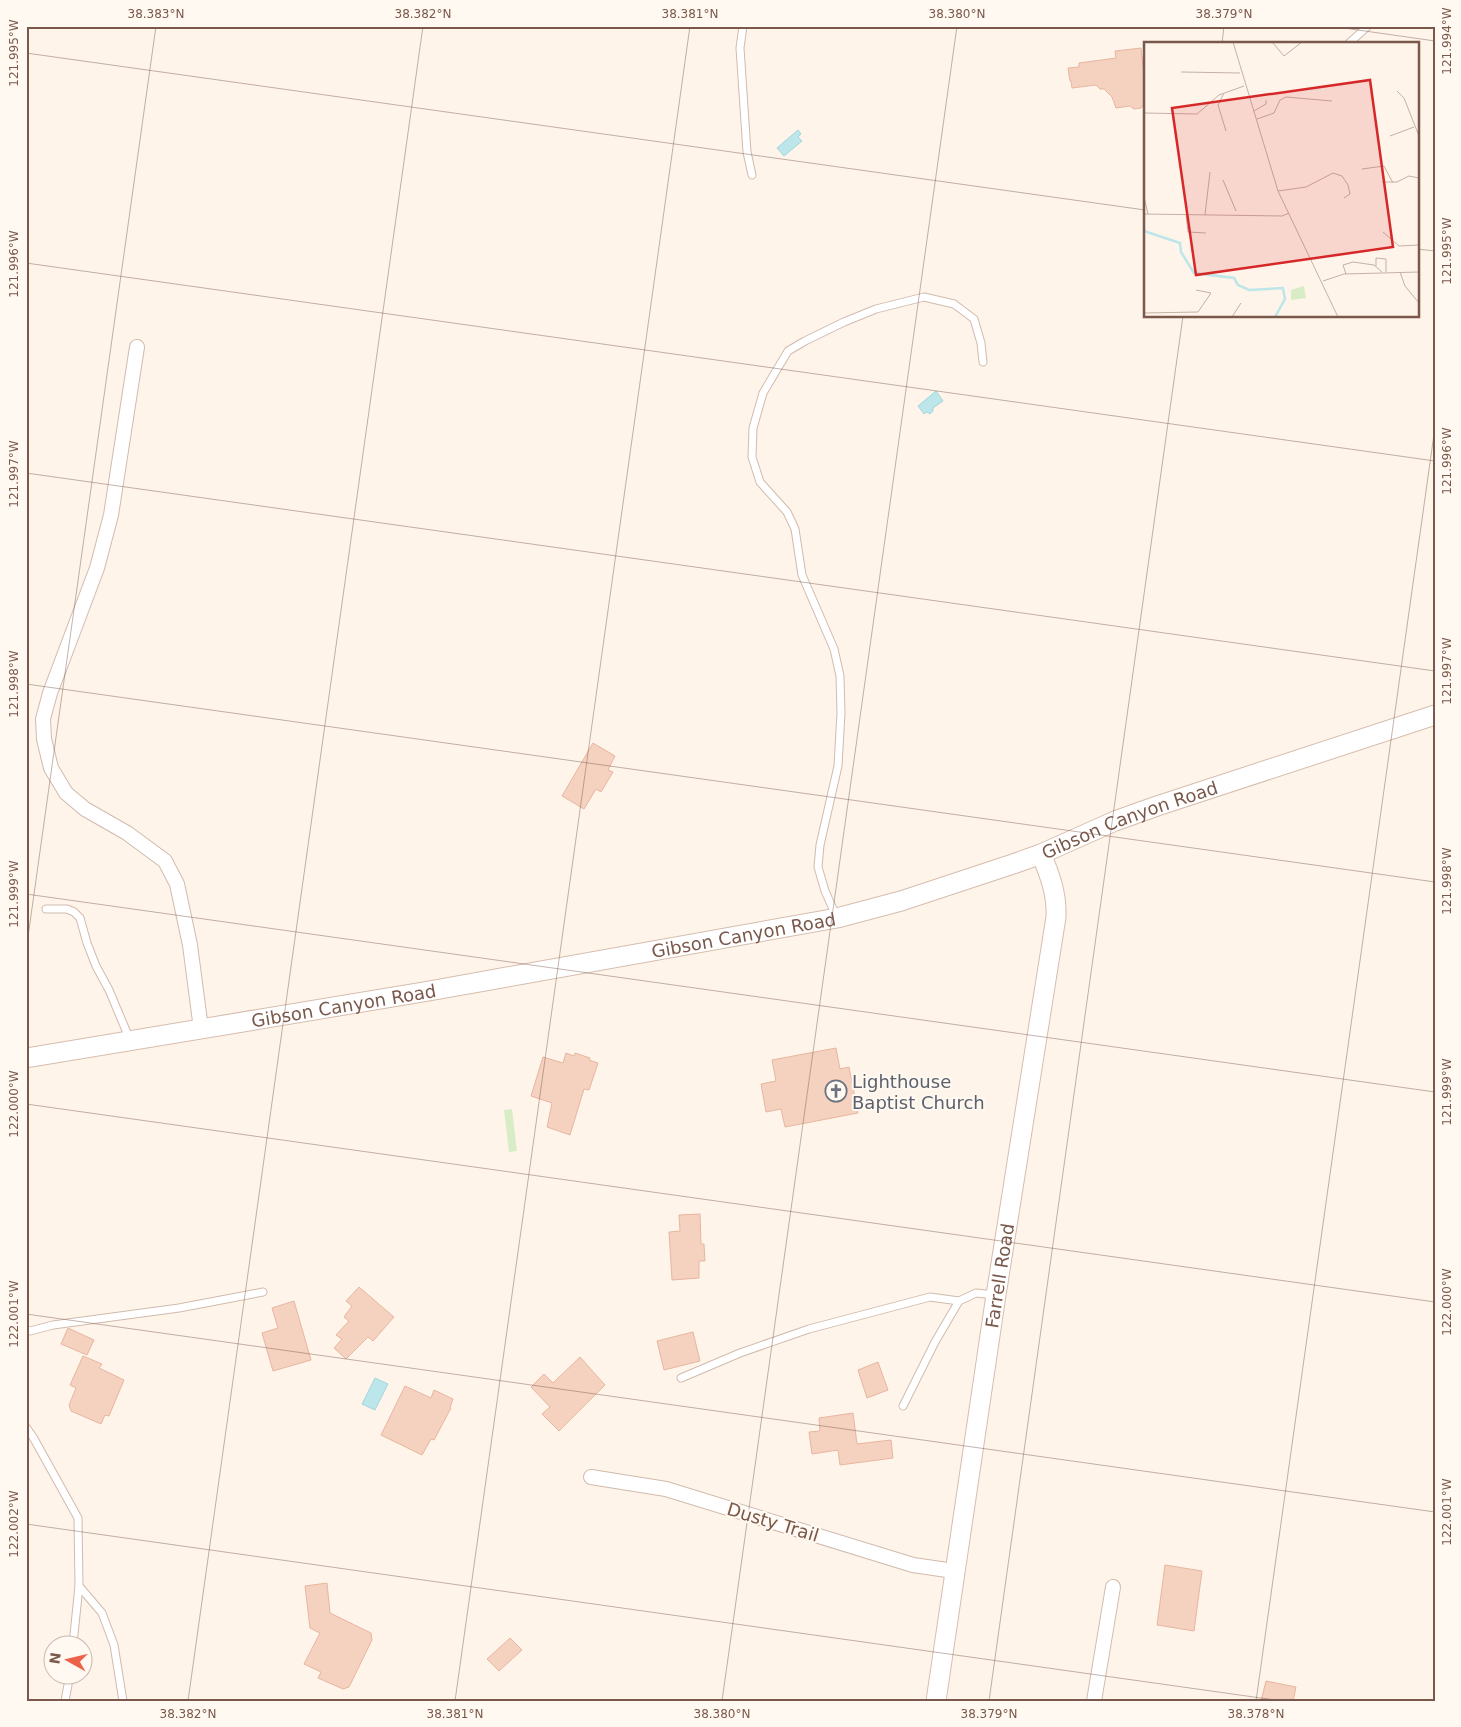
<svg xmlns="http://www.w3.org/2000/svg" width="1461" height="1727" font-family="'DejaVu Sans',sans-serif">
  <style>
    .green { fill: #d8edc6 }
    .water { fill: #bce6e9; stroke: #a2d6db }
    .building { fill: #f5d1bf; stroke: #e8b69f }
    .lines { fill: none; stroke-linecap: round; stroke-linejoin: round }
    .lane-casing { stroke: #d1bbad; stroke-width: 9 }
    .street-casing { stroke: #d1bbad; stroke-width: 16 }
    .secondary-casing { stroke: #d7bdad; stroke-width: 21 }
    .lane { stroke: #fff; stroke-width: 7 }
    .street { stroke: #fff; stroke-width: 14 }
    .secondary { stroke: #fff; stroke-width: 19 }
    .ticks { fill: none; stroke: #7a584b; stroke-width: 1; stroke-opacity: 0.45 }
    .labels { text-anchor: middle; dominant-baseline: central; stroke-width: 4; stroke-linejoin: round; paint-order: stroke }
    .street-label { font-size: 18px; fill: #7a584b; stroke: #fff9f1 }
    .worship-label { font-size: 18px; fill: #5b616d; stroke: #fff9f1; text-anchor: start }
    .inset-river { fill: none; stroke: #bce6e9; stroke-width: 2.5 }
    .inset-road { fill: none; stroke: #c5b1a5; stroke-width: 1 }
    .view { fill: #d62828; fill-opacity: 0.15; stroke: #d62828; stroke-width: 2.5 }
    .inset-edge { fill: none; stroke: #7a584b; stroke-width: 2.5 }
    .neatline { fill: none; stroke: #7a584b; stroke-width: 2 }
    .ticks-label { font-size: 12px; text-anchor: middle; fill: #7a584b }
  </style>
  <rect width="100%" height="100%" fill="#fef4ea"/>
  <!-- green -->
  <polygon class="green" points="512,1109 517,1151 509,1152 504,1110"/>
  <!-- water -->
  <g class="water">
    <polygon points="798,130 801,134 798,137 802,141 784,156 777,148"/>
    <polygon points="936,391 943,401 933,408 933,411 930,414 927,412 924,414 918,406"/>
    <polygon points="375,1378 388,1384 375,1410 362,1404"/>
  </g>
  <!-- building -->
  <g class="building">
    <polygon points="1141,48 1143,67 1145,68 1145,103 1141,108 1134,109 1130,106 1116,108 1112,97 1104,89 1100,89 1096,85 1072,88 1071,81 1070,81 1068,68 1079,67 1079,63 1116,58 1115,51"/>
    <polygon points="593,743 615,756 608,770 613,772 601,792 596,789 584,809 562,796"/>
    <polygon points="836,1048 840,1069 849,1067 858,1113 785,1127 781,1109 766,1112 761,1084 776,1081 772,1060"/>
    <polygon points="566,1053 574,1056 575,1053 590,1058 589,1060 598,1063 589,1090 584,1089 570,1135 547,1127 552,1103 531,1096 543,1057 563,1063"/>
    <polygon points="700,1214 701,1244 704,1244 705,1261 699,1261 699,1278 672,1280 669,1232 680,1231 679,1215"/>
    <polygon points="359,1287 394,1317 373,1341 368,1337 346,1359 334,1348 342,1339 336,1335 349,1321 344,1317 352,1306 346,1301"/>
    <polygon points="294,1301 311,1360 273,1371 262,1333 278,1328 272,1308"/>
    <polygon points="68,1328 94,1340 87,1355 61,1344"/>
    <polygon points="693,1332 700,1361 664,1370 657,1341"/>
    <polygon points="83,1356 102,1364 99,1368 124,1380 109,1416 105,1415 101,1424 71,1411 69,1405 76,1388 70,1385"/>
    <polygon points="580,1357 605,1385 559,1431 542,1414 550,1407 531,1387 544,1374 553,1383"/>
    <polygon points="878,1362 888,1390 867,1398 858,1370"/>
    <polygon points="405,1386 431,1398 434,1390 453,1399 450,1407 451,1408 434,1440 431,1439 422,1455 381,1435"/>
    <polygon points="853,1413 857,1444 891,1440 893,1458 840,1465 838,1450 812,1454 809,1432 820,1431 819,1418"/>
    <polygon points="1165,1565 1202,1571 1194,1631 1157,1625"/>
    <polygon points="327,1583 330,1613 371,1633 372,1640 349,1687 343,1689 318,1678 321,1672 304,1664 320,1633 310,1628 305,1586"/>
    <polygon points="510,1638 522,1650 499,1671 487,1659"/>
    <polygon points="1266,1681 1296,1687 1293,1701 1261,1701"/>
  </g>
  <g class="lines">
    <!-- lane casing -->
    <g class="lane-casing">
      <g id="lane">
        <polyline points="743,26 740,48 747,152 752,175"/>
        <polyline points="1348,44 1368,26"/>
        <polyline points="46,909 67,909 74,912 80,918 87,943 96,966 109,990 130,1040"/>
        <polyline points="837,918 825,891 818,867 820,845 838,766 841,713 840,676 834,649 802,575 795,529 787,512 760,482 752,457 753,428 763,393 788,351 805,341 844,322 876,309 924,297 954,304 974,319 981,343 983,362"/>
        <polyline points="26,1330 30,1331 53,1325 179,1308 263,1292"/>
        <polyline points="681,1378 740,1353 809,1329 930,1297 959,1301"/>
        <polyline points="903,1406 935,1342 959,1301 976,1293 995,1295"/>
        <polyline points="26,1427 33,1437 78,1518 79,1586 73,1644"/>
        <polyline points="79,1586 102,1613 114,1645 123,1701"/>
        <polyline points="65,1701 70,1674"/>
      </g>
    </g>
    <!-- street casing -->
    <g class="street-casing">
      <g id="street">
        <polyline points="137,347 111,515 97,568 50,693 43,719 44,739 51,768 66,793 85,809 127,833 165,861 177,884 190,945 201,1029"/>
        <polyline points="591,1477 666,1489 913,1565 954,1571"/>
        <polyline points="1094,1701 1113,1587"/>
      </g>
    </g>
    <!-- secondary casing -->
    <g class="secondary-casing">
      <g id="secondary">
        <path id="s1" d="M 26,1058 L 429,991 L 837,918 L 901,901 L 1013,864 L 1041,854 L 1115,821 L 1157,806 L 1435,715"/>
        <path id="s2" d="M 936,1701 L 996,1295 L 1056,917 C 1057,894 1050,875 1041,854"/>
      </g>
    </g>
    <!-- lane -->
    <use href="#lane" class="lane"/>
    <!-- street -->
    <use href="#street" class="street"/>
    <!-- secondary -->
    <use href="#secondary" class="secondary"/>
  </g>
  <!-- ticks -->
  <path class="ticks" d="M 1330,26 L 1435,41M 1222,44 L 1224,26M 26,53 L 1145,210M 1417,249 L 1435,251M 26,263 L 1435,461M 26,473 L 1435,671M 26,684 L 1435,882M 26,894 L 1435,1092M 26,951 L 156,26M 26,1104 L 1435,1302M 26,1314 L 1435,1512M 26,1524 L 1282,1701M 188,1701 L 423,26M 455,1701 L 690,26M 722,1701 L 957,26M 989,1701 L 1183,316M 1256,1701 L 1435,427"/>
  <!-- icons -->
  <defs>
    <g id="church-ring" transform="scale(1.125)"><circle r="9.5" fill="#fff9f1" stroke="#6b7280" stroke-width="1.5"/><path d="M-1.2-6h2.4v3.5h3.3v2.4h-3.3V6h-2.4V-.1h-3.3v-2.4h3.3Z" fill="#6b7280"/></g>
  </defs>
  <g fill-rule="evenodd">
    <use href="#church-ring" x="836" y="1091"/>
  </g>
  <g class="labels">
    <!-- street labels -->
    <g class="street-label">
      <text stroke="none"><textPath href="#s1" startOffset="1132">Gibson Canyon Road</textPath></text>
      <text stroke="none"><textPath href="#s1" startOffset="728">Gibson Canyon Road</textPath></text>
      <text stroke="none"><textPath href="#s1" startOffset="322">Gibson Canyon Road</textPath></text>
      <text stroke="none"><textPath href="#s2" startOffset="430">Farrell Road</textPath></text>
      <text transform="translate(773 1522) rotate(17)">Dusty Trail</text>
    </g>
    <!-- worship labels -->
    <g class="worship-label">
      <text x="852" y="1081">Lighthouse<tspan x="852" dy="21">Baptist Church</tspan></text>
    </g>
  </g>
  <!-- overview -->
  <g transform="translate(1144 42)">
    <rect width="275" height="275" fill="#fef4ea"/>
    <path d="M 160,244 L 162,256 L 147,258 L 147,248 Z" fill="#d8edc6"/>
    <path class="inset-river" d="M 0,189 L 36,201 L 37,210 L 50,231 L 90,236 L 94,243 L 105,248 L 139,246 L 141,257 L 131,275"/>
    <path class="inset-road" d="M 89,0 L 134,149 L 194,275M 128,0 L 140,14 L 158,0M 37,30 L 96,31M 253,49 L 260,56 L 275,94M 80,51 L 74,63 L 82,89M 110,69 L 122,62 L 122,58M 0,71 L 53,72 L 75,53 L 100,44M 113,77 L 130,71 L 136,58 L 142,55 L 188,59M 246,94 L 270,85M 218,127 L 240,124 L 249,141M 79,138 L 92,169M 238,140 L 253,140 L 265,134 L 275,136M 134,149 L 162,145 L 189,131 L 198,134 L 204,143 L 206,152 L 200,156M 0,155 L 4,172M 0,172 L 138,174 L 145,171M 42,172 L 44,190 L 62,191M 61,173 L 66,130M 239,190 L 255,204 L 275,203M 232,224 L 232,216 L 242,217 L 242,230M 256,230 L 261,244 L 275,261M 202,232 L 199,223 L 209,220 L 230,223 L 238,230M 179,239 L 200,232 L 275,230M 0,271 L 54,270 L 67,251 L 52,248M 88,275 L 97,261"/>
    <path class="view" d="M 226,38 L 249,205 L 52,233 L 28,66 Z"/>
    <rect width="275" height="275" class="inset-edge"/>
  </g>
  <!-- border -->
  <rect width="1461" height="1727" fill="none" stroke="#fff9f1" stroke-width="55"/>
  <!-- north arrow -->
  <g transform="translate(68 1660) rotate(278)"><circle r="24" fill="#fff9f1" stroke="#cab9af"/>
  <path d="M0-4L9 19L0 12L-9 19Z" fill="#ed634a"/>
  <text y="-8" font-size="14" font-weight="bold" text-anchor="middle" fill="#7a584b">N</text>
  </g>
  <rect x="28" y="28" width="1406" height="1672" class="neatline"/>
  <g class="ticks-label">
    <text x="156" y="18">38.383°N</text>
    <text x="423" y="18">38.382°N</text>
    <text x="690" y="18">38.381°N</text>
    <text x="957" y="18">38.380°N</text>
    <text x="1224" y="18">38.379°N</text>
    <text transform="translate(1447 41) rotate(-90)" y="4">121.994°W</text>
    <text transform="translate(14 53) rotate(-90)" y="4">121.995°W</text>
    <text transform="translate(1447 251) rotate(-90)" y="4">121.995°W</text>
    <text transform="translate(14 264) rotate(-90)" y="4">121.996°W</text>
    <text transform="translate(1447 461) rotate(-90)" y="4">121.996°W</text>
    <text transform="translate(14 474) rotate(-90)" y="4">121.997°W</text>
    <text transform="translate(1447 671) rotate(-90)" y="4">121.997°W</text>
    <text transform="translate(14 684) rotate(-90)" y="4">121.998°W</text>
    <text transform="translate(1447 881) rotate(-90)" y="4">121.998°W</text>
    <text transform="translate(14 894) rotate(-90)" y="4">121.999°W</text>
    <text transform="translate(1447 1092) rotate(-90)" y="4">121.999°W</text>
    <text transform="translate(14 1104) rotate(-90)" y="4">122.000°W</text>
    <text transform="translate(1447 1302) rotate(-90)" y="4">122.000°W</text>
    <text transform="translate(14 1314) rotate(-90)" y="4">122.001°W</text>
    <text transform="translate(1447 1512) rotate(-90)" y="4">122.001°W</text>
    <text transform="translate(14 1524) rotate(-90)" y="4">122.002°W</text>
    <text x="188" y="1718">38.382°N</text>
    <text x="455" y="1718">38.381°N</text>
    <text x="722" y="1718">38.380°N</text>
    <text x="989" y="1718">38.379°N</text>
    <text x="1256" y="1718">38.378°N</text>
  </g>
</svg>
